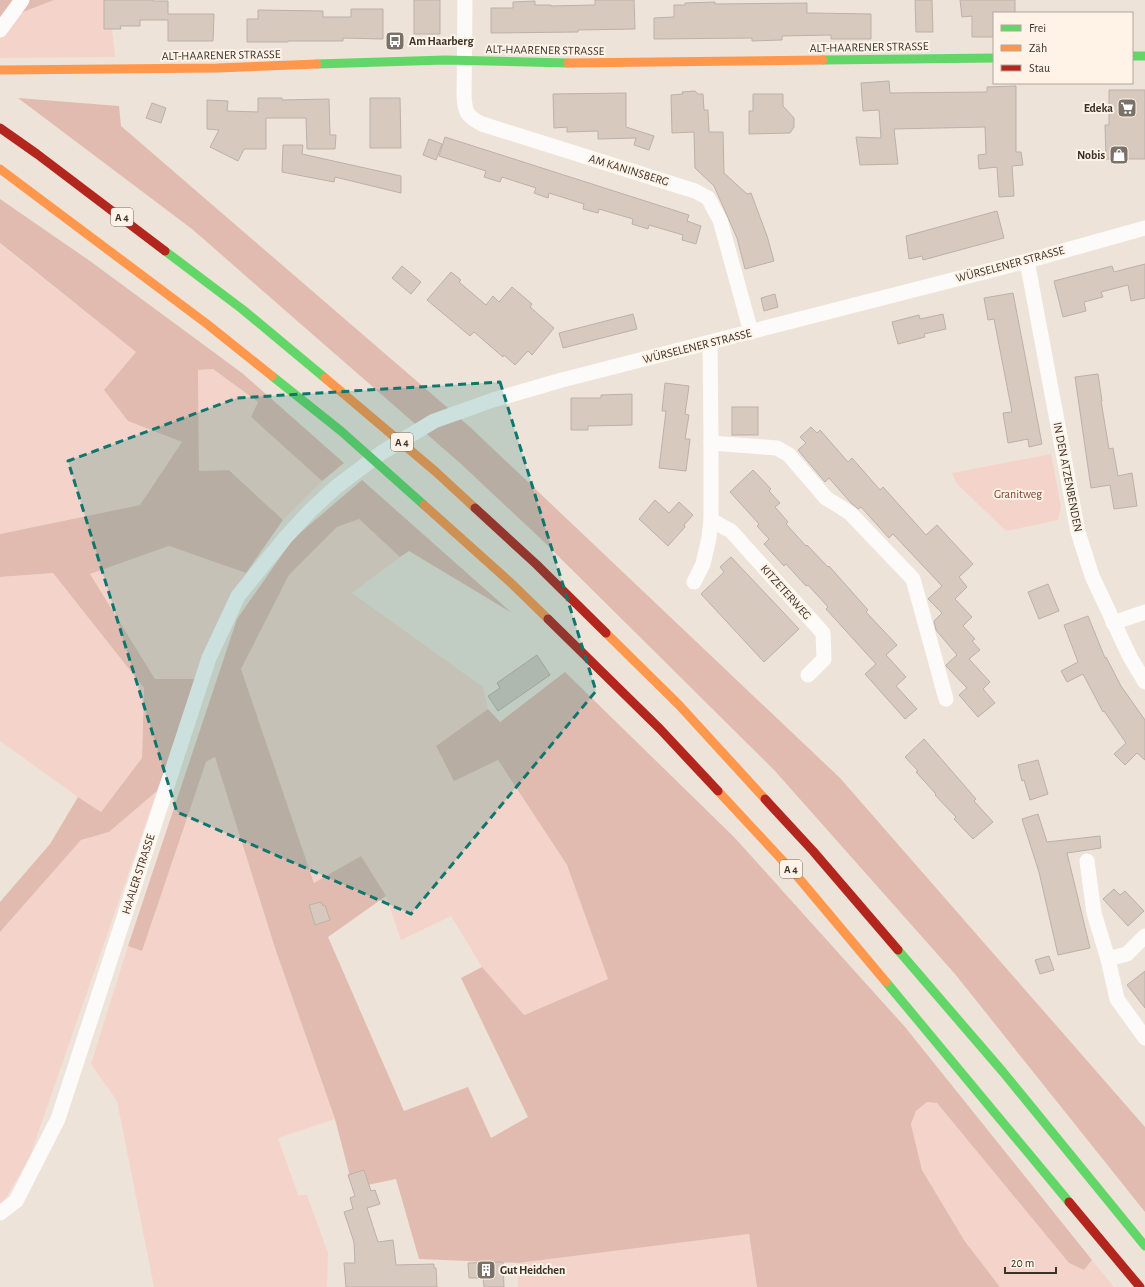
<svg xmlns="http://www.w3.org/2000/svg" width="1145" height="1287" font-family="'Alegreya Sans',sans-serif">
  <style>
    .green { fill: #f4d4ca }
    .forest { fill: #e1bbb0 }
    .building { fill: #d8c9be; stroke: #bbb1a9 }
    .lines { fill: none; stroke-linecap: round; stroke-linejoin: round }
    .street { stroke: #fcfbf9; stroke-width: 15 }
    .fast { stroke: #63d668; stroke-width: 9 }
    .slow { stroke: #ff974d; stroke-width: 9 }
    .jam { stroke: #b3261e; stroke-width: 9 }
    .marked { fill: #0f766e; fill-opacity: 0.2; stroke: #0f766e; stroke-width: 3; stroke-dasharray: 8 5; stroke-linejoin: round }
    .labels { text-anchor: middle; dominant-baseline: central; stroke-width: 4; stroke-linejoin: round; paint-order: stroke }
    .shield { fill: #fef3e6; stroke: #766d63; stroke-width: 1 }
    .shield-label { font-size: 11px; font-weight: bold; fill: #3b332b }
    .poi-label { font-size: 12px; font-weight: bold; fill: #3b332b; stroke: #fef3e6; text-anchor: start }
    .street-label { font-size: 12px; fill: #3b332b; stroke: #fef3e6 }
    .park-label { font-size: 12px; fill: #883d31; stroke: #fef3e6 }
  </style>
  <rect width="100%" height="100%" fill="#eee3d8"/>
  <!-- green -->
  <g class="green">
    <polygon points="54,0 109,0 115,57 0,58 0,21"/>
    <polygon points="0,244 136,352 128,421 182,442 140,505 0,534"/>
    <polygon points="213,369 258,402 251,417 322,481 283,520 230,470 199,471 198,370"/>
    <polygon points="1051,454 1061,507 1058,520 1006,531 957,484 952,473"/>
    <polygon points="359,518 400,557 352,593 483,687 488,709 437,746 498,760 567,865 608,979 523,1015 482,967 451,916 401,940 386,896 314,883 241,669 289,575 337,527"/>
    <polygon points="169,546 246,573 212,637 198,679 155,679 90,574"/>
    <polygon points="53,573 144,688 142,758 101,812 78,797 0,741 0,577"/>
    <polygon points="215,757 275,948 335,1119 278,1138 298,1195 307,1195 328,1253 327,1287 154,1287 117,1101 91,1064 128,946 142,950 206,762"/>
    <polygon points="157,791 30,1156 2,1205 0,1206 0,932 81,840 109,832"/>
    <polygon points="927,1102 937,1103 1069,1263 1084,1270 1092,1260 1114,1287 1000,1287 964,1240 922,1170 911,1124 916,1111"/>
    <polygon points="749,1234 757,1287 518,1287 518,1263"/>
  </g>
  <!-- forest -->
  <g class="forest">
    <polygon points="0,0 54,0 0,21"/>
    <polygon points="18,98 119,106 121,126 470,427 840,778 1145,1127 1145,1212 955,974 775,771 543,541 460,463 192,229"/>
    <polygon points="0,199 90,261 242,373 344,463 322,481 251,417 258,402 213,369 198,370 199,471 229,470 283,520 246,573 169,546 90,574 155,679 198,679 157,791 109,832 81,840 0,932 0,902 50,844 78,797 101,812 142,758 144,688 53,573 0,577 0,534 140,505 182,442 128,421 104,390 136,352 0,243"/>
    <polygon points="362,480 512,613 409,551 400,557 359,519 337,527 289,575 241,669 314,883 361,856 386,896 328,937 404,1111 468,1087 491,1138 528,1117 461,978 482,967 524,1015 608,979 567,865 498,760 454,781 436,746 488,709 500,722 565,672 734,837 905,1027 1092,1260 1084,1270 1069,1263 937,1103 927,1102 916,1111 911,1124 922,1170 964,1240 1000,1287 757,1287 749,1234 518,1263 419,1259 396,1179 353,1188 335,1119 275,948 215,757 206,762 142,951 128,946 237,619 293,539"/>
  </g>
  <!-- building -->
  <g class="building">
    <polygon points="104,0 153,0 153,1 168,1 168,14 214,14 213,41 168,41 168,20 140,20 140,26 120,26 121,29 104,29"/>
    <rect x="414" y="0" width="26" height="34"/>
    <polygon points="595,0 634,0 635,29 578,30 578,32 491,33 491,8 513,8 513,2 535,1 535,5 551,5 551,6 595,5"/>
    <polygon points="915,0 932,0 933,32 916,32"/>
    <polygon points="960,0 1015,0 1015,13 994,13 994,37 972,37 972,16 962,17"/>
    <polygon points="715,2 715,4 807,3 807,13 811,13 871,14 871,39 831,39 831,35 782,36 782,40 752,41 752,38 654,39 654,18 674,17 674,5 685,5 685,3"/>
    <polygon points="351,9 383,9 383,39 343,38 343,41 288,41 288,42 247,42 247,19 258,19 258,10 323,11 323,17 351,17"/>
    <polygon points="889,81 890,93 987,92 987,87 1016,86 1016,152 1021,152 1023,165 1012,166 1014,196 999,197 997,167 979,169 978,155 986,154 985,127 894,129 898,164 860,165 856,137 881,138 879,110 863,111 861,83"/>
    <polygon points="1109,90 1145,90 1145,159 1106,159 1105,125 1109,125"/>
    <polygon points="695,91 698,94 703,94 704,110 708,110 709,132 723,132 724,173 747,194 751,193 767,236 774,261 745,269 737,238 714,186 695,168 694,132 672,133 671,95 683,94 682,92"/>
    <polygon points="626,93 626,127 654,136 649,150 634,145 636,138 598,139 598,131 567,132 567,127 554,128 553,94"/>
    <polygon points="753,94 783,94 783,106 794,118 794,127 790,133 749,134 749,111 753,111"/>
    <polygon points="258,98 282,98 282,100 329,99 330,135 336,135 335,149 307,149 306,118 266,118 266,149 244,149 238,161 210,147 219,130 207,129 207,100 228,101 227,111 258,112"/>
    <polygon points="370,98 400,98 401,148 370,148"/>
    <polygon points="152,103 166,108 161,123 146,118"/>
    <polygon points="445,137 689,215 687,221 701,226 696,244 682,240 683,235 649,225 648,229 632,224 633,219 599,209 598,213 583,209 584,204 549,193 548,198 534,193 536,188 502,177 500,182 484,177 486,171 439,156"/>
    <polygon points="429,139 442,144 436,160 423,155"/>
    <polygon points="283,145 303,145 302,154 401,176 401,193 335,177 334,182 282,172"/>
    <polygon points="997,211 1004,238 923,260 922,256 909,259 906,236"/>
    <polygon points="1145,264 1145,298 1131,301 1128,285 1101,292 1103,297 1084,302 1086,311 1063,317 1054,281 1112,266 1114,272"/>
    <polygon points="402,266 421,282 411,294 392,278"/>
    <polygon points="451,272 461,280 459,282 486,305 493,296 499,302 512,287 532,304 530,307 554,328 532,355 528,351 515,365 504,355 503,357 474,332 470,336 427,300"/>
    <polygon points="1013,293 1042,444 1029,447 1028,439 1008,443 1003,413 1012,412 994,319 988,320 984,298"/>
    <polygon points="775,294 778,307 764,311 761,298"/>
    <polygon points="633,314 637,329 563,348 559,333"/>
    <polygon points="943,314 946,329 924,334 925,337 898,344 892,322 919,315 920,319"/>
    <polygon points="1098,374 1102,401 1101,401 1109,449 1113,448 1118,476 1132,473 1137,506 1114,509 1110,485 1091,488 1075,377"/>
    <polygon points="665,383 689,386 685,414 689,415 685,439 690,439 686,471 659,468 666,411 662,411"/>
    <polygon points="632,394 632,425 588,426 588,430 571,430 571,398 601,398 601,395"/>
    <rect x="732" y="407" width="26" height="28"/>
    <polygon points="811,427 817,433 820,430 848,462 852,458 880,490 883,487 926,535 937,525 973,564 959,577 967,587 955,599 972,617 963,626 975,639 972,641 980,650 969,659 990,682 983,689 995,703 978,717 959,695 967,688 946,666 946,665 957,655 936,630 934,621 942,613 928,599 942,586 893,534 889,538 861,507 858,509 851,503 829,478 825,482 798,450 806,443 800,437"/>
    <polygon points="753,470 771,489 769,491 780,503 775,507 788,522 786,524 806,546 807,545 828,567 829,566 868,610 866,612 897,645 886,655 906,677 896,686 917,709 905,719 865,674 876,664 826,609 828,607 808,585 806,586 786,564 784,566 764,544 769,539 757,526 759,524 730,492"/>
    <polygon points="655,500 669,513 679,502 693,515 684,525 685,527 668,546 639,519"/>
    <polygon points="731,557 799,629 764,662 701,594 724,572 720,567"/>
    <polygon points="1048,584 1059,611 1039,619 1028,592"/>
    <polygon points="1088,616 1105,658 1106,657 1121,686 1145,720 1145,760 1137,753 1125,765 1114,754 1126,743 1104,711 1103,712 1083,674 1067,682 1061,671 1078,662 1064,625"/>
    <polygon points="537,655 550,675 498,711 488,696 500,688 497,683"/>
    <polygon points="924,739 976,799 974,801 993,822 973,839 954,819 956,817 935,795 936,794 916,772 918,771 905,757"/>
    <polygon points="1038,760 1048,794 1030,800 1024,780 1022,781 1018,765"/>
    <polygon points="1038,814 1047,842 1100,836 1101,848 1067,853 1090,948 1058,955 1039,872 1022,819"/>
    <polygon points="1114,889 1120,895 1125,891 1144,911 1128,926 1103,899"/>
    <polygon points="321,902 323,906 325,905 330,920 315,925 309,905"/>
    <polygon points="1049,956 1054,970 1040,974 1035,960"/>
    <polygon points="1145,971 1145,1008 1127,985"/>
    <polygon points="364,1170 371,1191 375,1190 380,1204 367,1208 378,1242 393,1240 396,1265 434,1264 434,1268 436,1268 437,1287 346,1287 344,1263 355,1263 354,1242 344,1212 353,1209 350,1198 355,1196 348,1175"/>
    <polygon points="503,1262 504,1287 484,1287 483,1278 469,1278 468,1263"/>
  </g>
  <g class="lines">
    <!-- street -->
    <g class="street">
      <path d="M 465,0 L 464,95 C 465,112 466,116 482,124 L 695,191 L 708,198 L 720,220 L 751,332"/>
      <polyline points="0,30 22,0"/>
      <polyline points="1027,261 1078,532 1092,576 1130,657 1145,682"/>
      <polyline points="711,443 777,448 789,455 826,498 850,513 913,579 946,699"/>
      <polyline points="711,520 731,531 823,633 824,659 808,675"/>
      <polyline points="694,582 703,564 709,538 711,520 711,443 710,343"/>
      <polyline points="1113,623 1145,612"/>
      <polyline points="1087,861 1094,913 1108,959 1127,954 1145,936"/>
      <polyline points="1108,959 1117,999 1145,1038"/>
      <polyline points="0,1213 16,1201 58,1119 209,658 238,596 285,538 312,509 336,487 381,453 434,421 493,400 562,380 1027,261 1145,228"/>
    </g>
    <!-- fast -->
    <g class="fast">
      <polyline points="1132,56 1145,56"/>
      <polyline points="823,60 994,58"/>
      <polyline points="317,64 445,60 568,63"/>
      <polyline points="165,251 242,309 325,378"/>
      <polyline points="272,376 341,431 424,505"/>
      <polyline points="898,950 1003,1072 1145,1246"/>
      <polyline points="886,982 1069,1202"/>
    </g>
    <!-- slow -->
    <g class="slow">
      <polyline points="568,63 823,60"/>
      <polyline points="0,70 217,68 317,64"/>
      <polyline points="0,169 207,324 272,376"/>
      <polyline points="325,378 436,472 475,508"/>
      <polyline points="424,505 511,583 548,619"/>
      <polyline points="606,633 679,705 765,799"/>
      <polyline points="718,791 797,876 886,982"/>
    </g>
    <!-- jam -->
    <g class="jam">
      <polyline points="0,128 37,154 165,251"/>
      <polyline points="475,508 536,564 606,633"/>
      <polyline points="548,619 660,729 718,791"/>
      <polyline points="765,799 813,851 898,950"/>
      <polyline points="1069,1202 1140,1287"/>
    </g>
  </g>
  <!-- marked area -->
  <path class="marked" d="M 500,382 L 596,691 L 411,914 L 177,812 L 68,461 L 237,398 Z"/>
  <!-- icons -->
  <defs>
    <g id="bus-square" transform="scale(1)"><rect x="-9" y="-9" width="18" height="18" rx="4" fill="#7a7168" stroke="#fef3e6"/><path d="M-5-6H5V4H4V6H2V4H-2V6H-4V4H-5ZM-3.5-4V0h7V-4ZM-3.5 1.2v1.5H-2V1.2ZM2 1.2v1.5H3.5V1.2Z" fill="#fff"/></g>
    <g id="supermarket-square" transform="scale(1)"><rect x="-9" y="-9" width="18" height="18" rx="4" fill="#7a7168" stroke="#fef3e6"/><path d="M-6-5.5h2.5l.6 2H6L4.5 2H-2.5L-4.4-4H-6ZM-1.5 3.2a1.3 1.3 0 1 0 .1 0ZM3 3.2a1.3 1.3 0 1 0 .1 0Z" fill="#fff"/></g>
    <g id="shop-square" transform="scale(1)"><rect x="-9" y="-9" width="18" height="18" rx="4" fill="#7a7168" stroke="#fef3e6"/><path d="M-5-2.5h2.3a2.7 3.5 0 0 1 5.4 0H5L5.5 6h-11ZM-1.5-2.5h3a1.5 2.3 0 0 0-3 0Z" fill="#fff"/></g>
    <g id="building-square" transform="scale(1)"><rect x="-9" y="-9" width="18" height="18" rx="4" fill="#7a7168" stroke="#fef3e6"/><path d="M-4-6H4V6H1V3H-1V6H-4ZM-2.5-4.3h1.7v1.8h-1.7ZM.8-4.3h1.7v1.8H.8ZM-2.5-1h1.7V.8h-1.7ZM.8-1h1.7V.8H.8Z" fill="#fff"/></g>
  </defs>
  <g fill-rule="evenodd">
    <use href="#bus-square" x="395" y="41"/>
    <use href="#supermarket-square" x="1127" y="108"/>
    <use href="#shop-square" x="1119" y="155"/>
    <use href="#building-square" x="486" y="1270"/>
  </g>
  <g class="labels">
    <!-- shield labels -->
    <g class="shield">
      <rect x="111" y="208" width="22" height="18" rx="3"/>
      <rect x="391" y="433" width="22" height="18" rx="3"/>
      <rect x="780" y="860" width="22" height="18" rx="3"/>
    </g>
    <g class="shield-label">
      <text x="122" y="217">A 4</text>
      <text x="402" y="442">A 4</text>
      <text x="791" y="869">A 4</text>
    </g>
    <!-- poi labels -->
    <g class="poi-label">
      <text x="409" y="41">Am Haarberg</text>
      <text x="1113" y="108" text-anchor="end">Edeka</text>
      <text x="1105" y="155" text-anchor="end">Nobis</text>
      <text x="500" y="1270">Gut Heidchen</text>
    </g>
    <!-- street labels -->
    <g class="street-label">
      <text transform="translate(869 47) rotate(-1)">ALT-HAARENER STRASSE</text>
      <text transform="translate(545 50) rotate(1)">ALT-HAARENER STRASSE</text>
      <text transform="translate(221 55) rotate(-1)">ALT-HAARENER STRASSE</text>
      <text transform="translate(629 170) rotate(17)">AM KANINSBERG</text>
      <text transform="translate(1010 264) rotate(-15)">WÜRSELENER STRASSE</text>
      <text transform="translate(697 346) rotate(-14)">WÜRSELENER STRASSE</text>
      <text transform="translate(1068 477) rotate(79)">IN DEN ATZENBENDEN</text>
      <text transform="translate(786 592) rotate(48)">KITZETERWEG</text>
      <text transform="translate(138 874) rotate(-72)">HAALER STRASSE</text>
    </g>
    <!-- park labels -->
    <g class="park-label">
      <text x="1018" y="494">Granitweg</text>
    </g>
  </g>
  <!-- legend -->
  <rect x="993" y="12" width="140" height="72" fill="#fef3e6" stroke="#b0a69b"/>
  <rect x="1001" y="25" width="20" height="6" fill="#63d668" stroke="#b0a69b"/>
  <text x="1029" y="32" font-size="12" fill="#3b332b">Frei</text>
  <rect x="1001" y="45" width="20" height="6" fill="#ff974d" stroke="#b0a69b"/>
  <text x="1029" y="52" font-size="12" fill="#3b332b">Zäh</text>
  <rect x="1001" y="65" width="20" height="6" fill="#b3261e" stroke="#b0a69b"/>
  <text x="1029" y="72" font-size="12" fill="#3b332b">Stau</text>
  <!-- scale -->
  <path d="M1005 1267v6h51v-6" fill="none" stroke="#3b332b" stroke-width="2"/>
  <text x="1011" y="1267" font-size="12" fill="#3b332b" stroke="#fef3e6" stroke-width="3" paint-order="stroke">20 m</text>
</svg>
